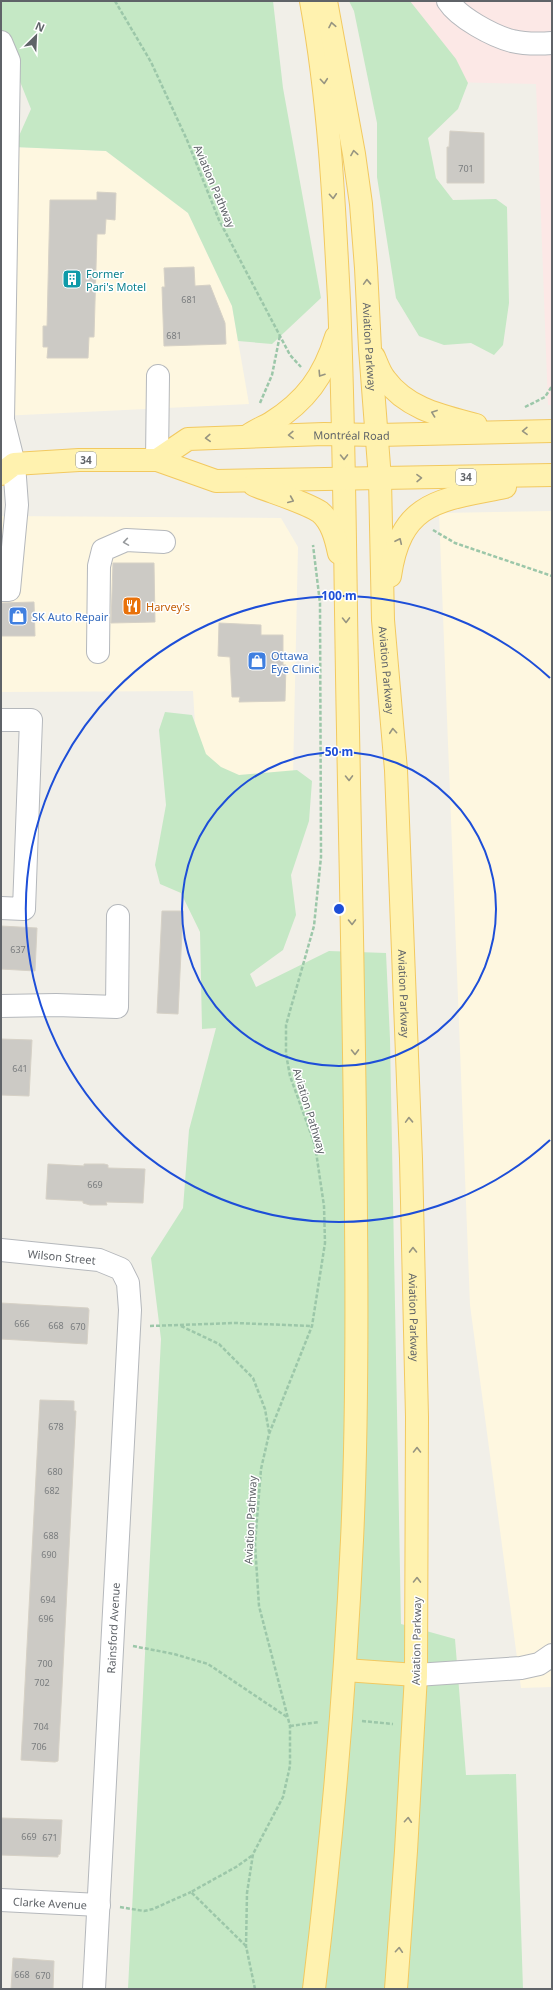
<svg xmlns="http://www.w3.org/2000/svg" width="553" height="1990" font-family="'Noto Sans',sans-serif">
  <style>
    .commercial { fill: #fef7e0 }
    .medical { fill: #fce8e6 }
    .green { fill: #c5e8c5 }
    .building { fill: #cccac5; stroke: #d6d1c6 }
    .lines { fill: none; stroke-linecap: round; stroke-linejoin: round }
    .minor-casing { stroke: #b5b8bc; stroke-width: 24 }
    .major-casing { stroke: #f2c960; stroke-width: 24 }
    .path { stroke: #9cc7a9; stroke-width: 2.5; stroke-dasharray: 4 2; stroke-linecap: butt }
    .minor { stroke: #fff; stroke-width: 22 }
    .major { stroke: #fff2af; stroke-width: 22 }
    .oneway { stroke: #979581 }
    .oneway2 { stroke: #979a9d }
    .ring { fill: none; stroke: #1d4ed8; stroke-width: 2 }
    .labels { text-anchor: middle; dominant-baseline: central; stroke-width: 3; stroke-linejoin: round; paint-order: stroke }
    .number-label { font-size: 9px; fill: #7a7d7f }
    .shield { fill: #fff; stroke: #8f9295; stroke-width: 1 }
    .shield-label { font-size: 10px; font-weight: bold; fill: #5f6368 }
    .street-label { font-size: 11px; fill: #5f6368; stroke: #fff }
    .culture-label { font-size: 11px; fill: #0d838f; stroke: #fff; text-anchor: start }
    .food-label { font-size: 11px; fill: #c56008; stroke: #fff; text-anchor: start }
    .shop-label { font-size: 11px; fill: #366cbe; stroke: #fff; text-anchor: start }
    .centre { fill: #1d4ed8; stroke: #fff; stroke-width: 2 }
    .ring-label { font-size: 12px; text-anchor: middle; font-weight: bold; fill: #1d4ed8; stroke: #fff; stroke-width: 3; stroke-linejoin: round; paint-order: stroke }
  </style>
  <rect width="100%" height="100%" fill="#f1efe8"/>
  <!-- commercial -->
  <g class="commercial">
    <polygon points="14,147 106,151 188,213 232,306 249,404 1,416"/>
    <polygon points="552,511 552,1687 521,1688 470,1305 439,513"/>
    <polygon points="1,516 281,518 298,547 293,776 198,776 193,691 1,692"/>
  </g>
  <!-- medical -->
  <polygon class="medical" points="384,1 552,1 552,405 548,405 536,84 408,81"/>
  <!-- green -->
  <g class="green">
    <polygon points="1,1 273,1 283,88 321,298 272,344 238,341 232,306 188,213 106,151 14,147 31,109 1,34"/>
    <polygon points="349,1 410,1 456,59 468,83 458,109 428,138 436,178 453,200 496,199 507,207 509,303 503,345 494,355 471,343 444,345 419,336 396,298 377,177 377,123 354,11"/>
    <polygon points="165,712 192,715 206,754 221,767 239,775 297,770 312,781 309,821 291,875 296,915 283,950 250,974 256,987 329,951 386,953 390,1039 401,1624 455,1639 466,1775 516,1774 523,1989 128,1989 161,1339 151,1258 183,1208 189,1130 216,1028 202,1029 200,932 181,893 160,884 155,865 166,805 159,730"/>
  </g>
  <!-- building -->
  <g class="building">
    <polygon points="450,131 484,133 484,183 447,183 447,147 449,147"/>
    <polygon points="97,192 116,193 115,220 106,219 105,234 97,234 94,337 89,337 88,358 47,358 48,347 43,347 43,326 47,326 50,200 97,200"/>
    <polygon points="194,267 195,286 210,285 225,323 226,344 164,346 162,287 165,287 164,268"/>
    <polygon points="113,563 154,563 155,622 111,623"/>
    <polygon points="34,602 35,636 1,636 1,603"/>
    <polygon points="219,623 261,625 261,635 283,635 283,665 286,665 285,701 239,702 240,697 232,697 230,657 218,656"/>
    <polygon points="162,911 183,911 178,1014 157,1013"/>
    <polygon points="1,926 37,928 35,971 1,969"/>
    <polygon points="1,1039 32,1040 29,1096 1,1095"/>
    <polygon points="48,1164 84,1166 84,1164 104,1164 108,1165 108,1168 145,1169 143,1203 106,1202 107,1205 90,1205 83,1203 83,1201 46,1199"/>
    <polygon points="1,1303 88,1308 89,1310 87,1344 1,1339"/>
    <polygon points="40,1400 74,1401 74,1411 76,1411 62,1688 58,1761 55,1762 21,1760"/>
    <polygon points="1,1818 62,1820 60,1854 58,1855 58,1857 1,1855"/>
    <polygon points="13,1958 54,1961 53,1989 11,1989"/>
  </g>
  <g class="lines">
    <!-- minor casing -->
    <g class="minor-casing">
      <g id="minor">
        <path d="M 448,1 C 459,18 493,36 512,41 C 525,44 539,44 552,43"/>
        <polyline points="1,42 9,61 3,420 14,464 17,505 9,590 1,590"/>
        <polyline points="157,460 158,376"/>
        <polyline points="98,652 99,566 103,550 126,540 164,542"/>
        <polyline points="1,720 31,720 24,909 1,908"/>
        <polyline points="1,1006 56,1005 117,1007 118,916"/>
        <path id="s1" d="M 1,1250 L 99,1260 L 121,1269 L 128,1283 L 130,1310 L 94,1989"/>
        <polyline points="416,1675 521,1668 539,1664 552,1655"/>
        <path id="s2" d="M 1,1900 L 99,1905"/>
      </g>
    </g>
    <!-- major casing -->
    <g class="major-casing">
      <g id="major">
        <path d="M 311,1 C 329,100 334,200 339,300 C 345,443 345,586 348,730 C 351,893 355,1057 356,1220 C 357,1327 357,1434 352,1540 C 345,1690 332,1840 314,1989"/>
        <path id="s3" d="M 326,1 L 354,154 L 361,204 L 366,268 L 370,349 L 380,479 L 383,620 L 396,770 L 411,1159 L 417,1417 L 416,1675 L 406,1851 L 396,1989"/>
        <path d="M 374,357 C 377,364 380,373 385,379 C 407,409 442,416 476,425"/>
        <path d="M 249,435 C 256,430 264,427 271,423 C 306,401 324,376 336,337"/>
        <path id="s4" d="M 157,460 L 188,439 L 324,434 L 378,435 L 552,431"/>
        <polyline points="1,474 14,464 79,460 157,460 216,481 552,475"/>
        <path d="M 254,485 C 271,492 305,502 320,512 C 332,522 336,539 339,553"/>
        <path d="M 390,576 C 401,500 441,500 505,487"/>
        <polyline points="345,1670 416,1675"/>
      </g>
    </g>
    <!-- path -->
    <g class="path">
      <polyline points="115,1 151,62 187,140 219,220 290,355 301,367"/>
      <polyline points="260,403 272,375 280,335"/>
      <polyline points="525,407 545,397 552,386"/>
      <polyline points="433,530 455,543 552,576"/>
      <polyline points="150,1326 235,1323 312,1326"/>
      <polyline points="181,1326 219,1344 253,1378 265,1409 269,1432"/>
      <polyline points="133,1646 174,1654 208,1664 287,1717"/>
      <polyline points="362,1721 393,1724"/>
      <polyline points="290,1726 319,1722"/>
      <polyline points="120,1907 144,1911 153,1909 191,1892"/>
      <polyline points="246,1946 191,1892 236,1867 253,1855"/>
      <polyline points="255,1989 246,1946 247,1893 253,1854 283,1797 290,1766 290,1726 259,1606 255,1544 261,1469 269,1434 312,1326 325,1243 324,1206 315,1145 290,1076 286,1054 286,1025 314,926 321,857 320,603 313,545"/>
    </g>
    <!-- minor -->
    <use href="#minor" class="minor"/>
    <!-- major -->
    <use href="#major" class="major"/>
  </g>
  <!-- one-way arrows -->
  <defs><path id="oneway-chevron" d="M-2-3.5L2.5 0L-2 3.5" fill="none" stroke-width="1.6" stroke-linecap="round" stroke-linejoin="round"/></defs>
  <g class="oneway">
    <use href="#oneway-chevron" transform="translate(332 25) rotate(-101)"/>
    <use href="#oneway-chevron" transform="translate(324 81) rotate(85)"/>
    <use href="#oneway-chevron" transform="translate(354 153) rotate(-99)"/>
    <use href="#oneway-chevron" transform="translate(333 196) rotate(86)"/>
    <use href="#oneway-chevron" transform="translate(367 282) rotate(-92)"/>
    <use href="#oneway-chevron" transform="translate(321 374) rotate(123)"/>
    <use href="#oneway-chevron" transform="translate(434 413) rotate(-160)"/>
    <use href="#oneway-chevron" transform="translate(525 431) rotate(179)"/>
    <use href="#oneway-chevron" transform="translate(291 435) rotate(178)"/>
    <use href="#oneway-chevron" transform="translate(208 438) rotate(177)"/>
    <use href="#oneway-chevron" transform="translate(344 457) rotate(89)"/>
    <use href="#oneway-chevron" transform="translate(419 478) rotate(-1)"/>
    <use href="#oneway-chevron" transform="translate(291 500) rotate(23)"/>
    <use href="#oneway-chevron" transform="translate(399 541) rotate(-65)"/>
    <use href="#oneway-chevron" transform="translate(346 620) rotate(89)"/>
    <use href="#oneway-chevron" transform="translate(393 731) rotate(-95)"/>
    <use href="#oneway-chevron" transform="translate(349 778) rotate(89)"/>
    <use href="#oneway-chevron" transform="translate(352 922) rotate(89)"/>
    <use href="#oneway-chevron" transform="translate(355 1052) rotate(89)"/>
    <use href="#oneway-chevron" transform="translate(409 1120) rotate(-92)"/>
    <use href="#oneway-chevron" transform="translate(413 1250) rotate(-91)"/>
    <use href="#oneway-chevron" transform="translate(417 1450) rotate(-90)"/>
    <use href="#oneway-chevron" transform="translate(417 1580) rotate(-89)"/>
    <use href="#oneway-chevron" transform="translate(408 1820) rotate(-86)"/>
    <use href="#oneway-chevron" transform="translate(399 1950) rotate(-86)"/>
  </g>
  <use class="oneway2" href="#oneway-chevron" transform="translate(126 542) rotate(171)"/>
  <!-- distance rings -->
  <g class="ring">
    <circle cx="339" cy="909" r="157"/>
    <path d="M550 1140A313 313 0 1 1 550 678"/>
  </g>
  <!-- icons -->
  <defs>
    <g id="building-square" transform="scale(1)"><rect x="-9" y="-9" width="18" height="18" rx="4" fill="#0f9aa8" stroke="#fff"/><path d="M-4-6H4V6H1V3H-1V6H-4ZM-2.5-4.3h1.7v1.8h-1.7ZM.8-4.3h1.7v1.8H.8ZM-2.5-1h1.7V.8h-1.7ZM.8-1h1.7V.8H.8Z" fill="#fff"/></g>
    <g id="restaurant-square" transform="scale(1)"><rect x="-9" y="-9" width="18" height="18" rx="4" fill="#e8710a" stroke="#fff"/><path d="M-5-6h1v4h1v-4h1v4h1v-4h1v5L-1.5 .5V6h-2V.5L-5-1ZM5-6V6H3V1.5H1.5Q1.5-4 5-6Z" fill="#fff"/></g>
    <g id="shop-square" transform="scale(1)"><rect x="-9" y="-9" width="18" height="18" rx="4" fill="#3f7fe0" stroke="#fff"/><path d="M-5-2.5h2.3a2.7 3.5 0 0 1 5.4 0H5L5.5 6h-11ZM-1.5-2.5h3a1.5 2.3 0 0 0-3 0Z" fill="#fff"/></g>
  </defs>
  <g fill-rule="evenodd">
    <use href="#building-square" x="72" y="279"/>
    <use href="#restaurant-square" x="132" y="606"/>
    <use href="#shop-square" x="18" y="616"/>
    <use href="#shop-square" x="257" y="661"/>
  </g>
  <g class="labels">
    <!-- number labels -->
    <g class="number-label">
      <text x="466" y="168">701</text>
      <text x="189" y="299">681</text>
      <text x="174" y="335">681</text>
      <text x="18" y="949">637</text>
      <text x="20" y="1068">641</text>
      <text x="95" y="1184">669</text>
      <text x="22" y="1323">666</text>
      <text x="56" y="1325">668</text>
      <text x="78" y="1326">670</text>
      <text x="56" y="1426">678</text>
      <text x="55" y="1471">680</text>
      <text x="52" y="1490">682</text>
      <text x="51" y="1535">688</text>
      <text x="49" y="1554">690</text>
      <text x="48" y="1599">694</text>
      <text x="46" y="1618">696</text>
      <text x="45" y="1663">700</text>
      <text x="42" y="1682">702</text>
      <text x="41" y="1726">704</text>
      <text x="39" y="1746">706</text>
      <text x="29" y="1836">669</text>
      <text x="50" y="1837">671</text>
      <text x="22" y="1974">668</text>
      <text x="43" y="1975">670</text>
    </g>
    <!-- shield labels -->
    <g class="shield">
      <rect x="76" y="452" width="20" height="16" rx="3"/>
      <rect x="456" y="469" width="20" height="16" rx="3"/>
    </g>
    <g class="shield-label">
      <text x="86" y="460">34</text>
      <text x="466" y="477">34</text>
    </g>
    <!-- street labels -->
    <g class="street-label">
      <text transform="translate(215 186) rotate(67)">Aviation Pathway</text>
      <text stroke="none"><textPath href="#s3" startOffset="349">Aviation Parkway</textPath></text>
      <text stroke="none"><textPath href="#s4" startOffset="201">Montréal Road</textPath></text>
      <text stroke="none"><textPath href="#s3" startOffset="673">Aviation Parkway</textPath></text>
      <text stroke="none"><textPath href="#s3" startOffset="997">Aviation Parkway</textPath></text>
      <text transform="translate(310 1111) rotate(73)">Aviation Pathway</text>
      <text stroke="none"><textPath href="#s1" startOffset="61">Wilson Street</textPath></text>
      <text stroke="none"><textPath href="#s3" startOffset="1321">Aviation Parkway</textPath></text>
      <text transform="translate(250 1520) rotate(-87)">Aviation Pathway</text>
      <text transform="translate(113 1628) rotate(-87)">Rainsford Avenue</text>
      <text transform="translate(416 1641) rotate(-89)">Aviation Parkway</text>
      <text stroke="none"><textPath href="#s2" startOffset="49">Clarke Avenue</textPath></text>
    </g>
    <!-- culture labels -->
    <g class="culture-label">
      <text x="86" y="273">Former<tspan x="86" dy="13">Pari's Motel</tspan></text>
    </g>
    <!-- food labels -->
    <g class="food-label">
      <text x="146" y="606">Harvey's</text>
    </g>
    <!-- shop labels -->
    <g class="shop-label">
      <text x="32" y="616">SK Auto Repair</text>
      <text x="271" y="655">Ottawa<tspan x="271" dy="13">Eye Clinic</tspan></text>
    </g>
  </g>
  <circle cx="339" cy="909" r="6" class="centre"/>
  <g class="ring-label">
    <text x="339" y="600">100 m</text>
    <text x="339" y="756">50 m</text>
  </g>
  <!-- border -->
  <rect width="553" height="1990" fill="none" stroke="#5f6368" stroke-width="4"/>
  <!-- north arrow -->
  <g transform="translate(36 36) rotate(24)" stroke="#ffffff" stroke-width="3" paint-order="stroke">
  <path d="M0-3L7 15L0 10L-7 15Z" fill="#5f6368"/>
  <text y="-6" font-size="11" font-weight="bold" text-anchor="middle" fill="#5f6368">N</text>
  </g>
</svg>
